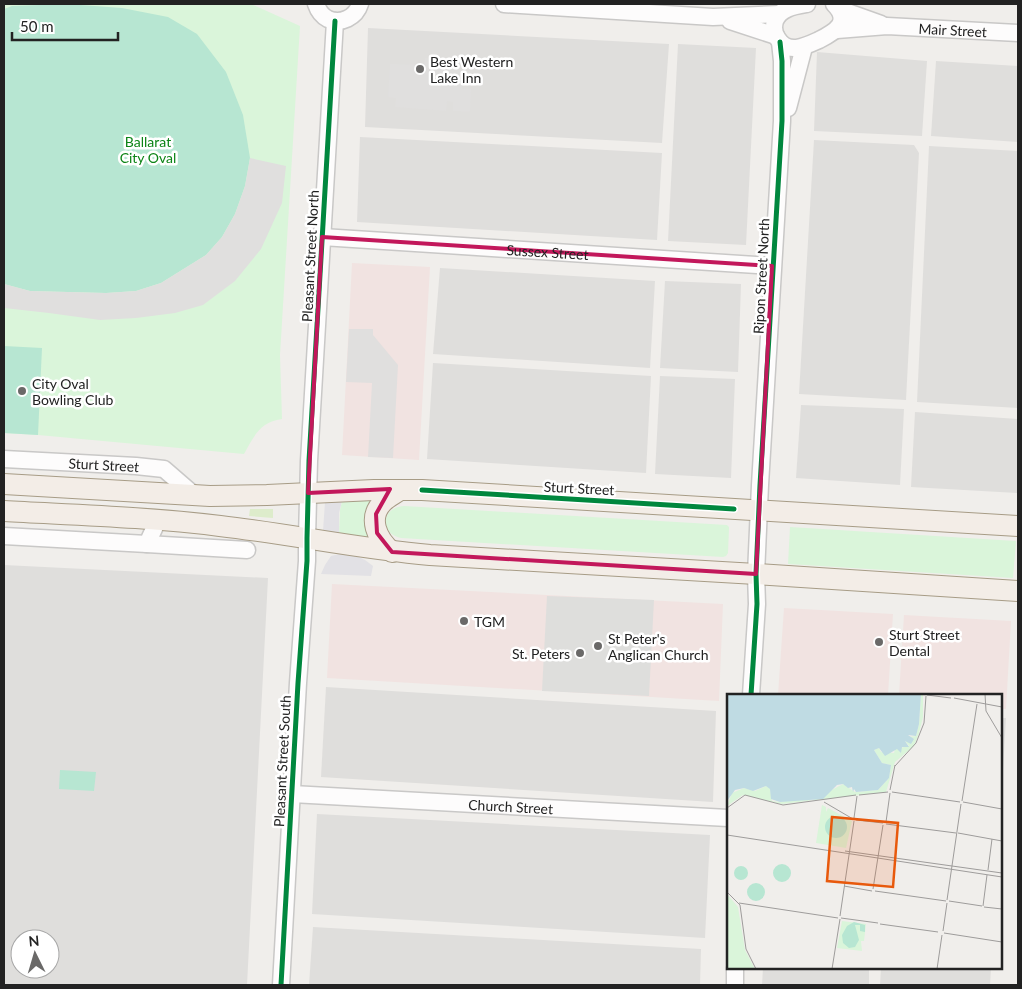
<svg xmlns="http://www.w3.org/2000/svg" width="1022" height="989" font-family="Lato,sans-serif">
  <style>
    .residential { fill: #dfdedc; fill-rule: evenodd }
    .commercial { fill: #f1e3e1 }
    .religious { fill: #dededc }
    .grass { fill: #ddeccb }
    .park { fill: #daf5da }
    .pitch { fill: #b7e6d2 }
    .parking { fill: #e0dfde }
    .plaza { fill: #e2e1e5 }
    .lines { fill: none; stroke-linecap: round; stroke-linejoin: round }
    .minor-casing { stroke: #c9c8c7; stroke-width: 19 }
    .major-casing { stroke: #a79c86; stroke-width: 22 }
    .minor { stroke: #fdfcfc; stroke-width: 16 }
    .major { stroke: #f3ede7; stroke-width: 20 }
    .cycleway-casing { stroke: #fff; stroke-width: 8 }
    .cycleway { stroke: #00873e; stroke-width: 5 }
    .marked { fill: none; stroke: #c2185b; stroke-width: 4; stroke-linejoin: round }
    .poi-dot { fill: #6a6968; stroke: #fff; stroke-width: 2 }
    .labels { text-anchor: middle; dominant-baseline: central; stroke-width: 5; stroke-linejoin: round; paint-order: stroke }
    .street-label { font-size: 14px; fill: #222; stroke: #fff }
    .poi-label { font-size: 14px; fill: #222; stroke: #fff; text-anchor: start }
    .park-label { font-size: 14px; fill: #0c8416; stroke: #fff }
    .inset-road { fill: none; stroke: #9e9c9b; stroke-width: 1 }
    .view { fill: #e8590c; fill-opacity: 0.15; stroke: #e8590c; stroke-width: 2.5 }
    .inset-edge { fill: none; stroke: #222; stroke-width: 2.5 }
  </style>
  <rect width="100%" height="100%" fill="#f0eeeb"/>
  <!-- residential -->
  <g class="residential">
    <polygon points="368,28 669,44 662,143 365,127"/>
    <polygon points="678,44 756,48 746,245 668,241"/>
    <polygon points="817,52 927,61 922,136 814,131"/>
    <polygon points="936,61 1018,66 1018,142 931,136"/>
    <polygon points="360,137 662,153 657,240 357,222"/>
    <polygon points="814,140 914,145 919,153 906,400 799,394"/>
    <polygon points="929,146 1018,151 1018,408 917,402"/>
    <polygon points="440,268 655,281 650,368 433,354"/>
    <polygon points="665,281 741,284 738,372 660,368"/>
    <polygon points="433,363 651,376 646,473 427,459"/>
    <polygon points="660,376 735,379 731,478 655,474"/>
    <polygon points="801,405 904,409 900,485 796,478"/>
    <polygon points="915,412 1018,419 1017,493 911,487"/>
    <path d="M 4,565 L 268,578 L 247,985 L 4,985 ZM 20,939 L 50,939 L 50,969 L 20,969 Z"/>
    <polygon points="326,687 716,711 713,802 321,777"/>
    <polygon points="1001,718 1006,718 1001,803"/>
    <polygon points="317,814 710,835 705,938 312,914"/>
    <polygon points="313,927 701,949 700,985 309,985"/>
    <polygon points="763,968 869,968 869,985 762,985"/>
    <polygon points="881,968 991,968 990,985 880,985"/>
  </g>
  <!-- commercial -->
  <g class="commercial">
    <polygon points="352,263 430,267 419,460 342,455"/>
    <polygon points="332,584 723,604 719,701 327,678"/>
    <polygon points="784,608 893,614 888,695 778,695"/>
    <polygon points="904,615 1011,621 1006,709 1001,709 1001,695 899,695"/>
  </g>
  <!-- religious -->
  <polygon class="religious" points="547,596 654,600 649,696 542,691"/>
  <!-- grass -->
  <polygon class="grass" points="250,509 273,509 273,518 249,516"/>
  <!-- park -->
  <g class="park">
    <path d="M 4,4 L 251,4 L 300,26 L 280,355 L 282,419 C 260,422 254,436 244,454 L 38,435 L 4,433 Z"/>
    <polygon points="378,500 374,540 339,535 340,510 342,501"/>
    <path d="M 404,506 L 727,525 L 729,527 L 729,529 L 728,553 L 726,556 L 723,557 L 401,538 C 379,534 381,507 404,506 Z"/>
    <polygon points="790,527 1016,541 1013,578 788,564"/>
  </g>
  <!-- pitch -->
  <g class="pitch">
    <polygon points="67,4 122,8 168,17 197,34 226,72 243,115 250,158 245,186 235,214 222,237 206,255 161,283 136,291 106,293 30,291 4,284 4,9 12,6"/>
    <polygon points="4,346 42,348 38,435 4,433"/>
    <polygon points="60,770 96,772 94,791 59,789"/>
  </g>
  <!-- parking -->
  <g class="parking">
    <polygon points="425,58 447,60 446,74 458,75 457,82 462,82 462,89 471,89 470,112 453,111 453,102 447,101 446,111 395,107 396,98 388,97 390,64 424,65"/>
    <polygon points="250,158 286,166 282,203 261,249 235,281 203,305 175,313 136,318 100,320 49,313 4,308 4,284 30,291 106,293 136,291 161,283 206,255 222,237 235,214 245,186"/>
    <polygon points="349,329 373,329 373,335 398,365 393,458 368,457 372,383 346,382"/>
  </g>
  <!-- plaza -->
  <g class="plaza">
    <polygon points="342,501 339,513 339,535 323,531 325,502"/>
    <polygon points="340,554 354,555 365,560 373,566 371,576 321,574 325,565 331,556"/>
  </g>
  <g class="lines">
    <!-- minor casing -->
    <g class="minor-casing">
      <g id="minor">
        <path d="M 316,4 C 318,10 322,16 328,19 C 341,25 356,17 360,4"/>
        <polyline points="504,4 713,17 779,14"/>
        <path d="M 807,4 C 795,6 780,8 775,21 C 773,28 774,34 778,39 C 788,55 806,46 819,40 C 835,32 852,22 834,4"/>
        <polyline points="839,9 881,24"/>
        <polyline points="730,21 776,36"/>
        <path id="s1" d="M 837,30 L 887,26 L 1018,33"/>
        <polyline points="788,108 804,47"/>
        <path id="s2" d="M 322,237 C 472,248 622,255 772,266"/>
        <path id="s3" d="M 4,459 L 136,466 L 164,469 L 194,495"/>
        <polyline points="4,536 147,544 158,520"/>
        <polyline points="147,544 247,550"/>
        <polyline points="751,695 757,604 756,574 760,485 782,121 782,61 780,42"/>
        <path id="s4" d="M 292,794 L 728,818"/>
        <polyline points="281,985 298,683 307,561 307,538 309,461 335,21"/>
        <polyline points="735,985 735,968"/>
      </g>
    </g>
    <!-- major casing -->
    <g class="major-casing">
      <g id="major">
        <polyline points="4,484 210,496 267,495 374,490 422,490 1018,526"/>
        <path d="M 4,511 C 76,515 148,517 220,526 C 290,534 360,549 430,555 L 756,574 L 1018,591"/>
        <path d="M 392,552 C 377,539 367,518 383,502 C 388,497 395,494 400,490"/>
      </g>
    </g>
    <!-- minor -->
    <use href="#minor" class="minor"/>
    <!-- major -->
    <use href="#major" class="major"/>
    <!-- cycleway casing -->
    <g class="cycleway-casing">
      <g id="cycleway">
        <polyline points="422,490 734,509"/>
        <polyline points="751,695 757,604 756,574 760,485 782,121 782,61 780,42"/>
        <polyline points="281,985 298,683 307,561 307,538 309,461 335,21"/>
      </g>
    </g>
    <!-- cycleway -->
    <use href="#cycleway" class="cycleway"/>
  </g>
  <!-- marked area -->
  <path class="marked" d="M 322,237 L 772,266 L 756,574 L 392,552 L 377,533 L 376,514 L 390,489 L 308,493 Z"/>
  <!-- markers -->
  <g class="poi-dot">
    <circle cx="420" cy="69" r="5"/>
    <circle cx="22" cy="391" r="5"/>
    <circle cx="464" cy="621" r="5"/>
    <circle cx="879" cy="642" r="5"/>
    <circle cx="598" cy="646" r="5"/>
    <circle cx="580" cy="653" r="5"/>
  </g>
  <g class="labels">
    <!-- street labels -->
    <g class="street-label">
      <text stroke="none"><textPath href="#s1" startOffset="116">Mair Street</textPath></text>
      <text stroke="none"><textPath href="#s2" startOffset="226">Sussex Street</textPath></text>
      <text transform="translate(310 256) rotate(-87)">Pleasant Street North</text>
      <text transform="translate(761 276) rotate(-87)">Ripon Street North</text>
      <text stroke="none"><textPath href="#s3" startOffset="100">Sturt Street</textPath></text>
      <text transform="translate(579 488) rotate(3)">Sturt Street</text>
      <text transform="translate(282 761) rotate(-87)">Pleasant Street South</text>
      <text stroke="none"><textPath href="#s4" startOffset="219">Church Street</textPath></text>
    </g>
    <!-- poi labels -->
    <g class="poi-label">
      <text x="430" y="61">Best Western<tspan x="430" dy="16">Lake Inn</tspan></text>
      <text x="32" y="383">City Oval<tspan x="32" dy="16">Bowling Club</tspan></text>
      <text x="474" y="621">TGM</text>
      <text x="889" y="634">Sturt Street<tspan x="889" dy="16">Dental</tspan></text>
      <text x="608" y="638">St Peter's<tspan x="608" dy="16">Anglican Church</tspan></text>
      <text x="570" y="653" text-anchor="end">St. Peters</text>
    </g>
    <!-- park labels -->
    <g class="park-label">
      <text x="148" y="141">Ballarat<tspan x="148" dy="16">City Oval</tspan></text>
    </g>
  </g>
  <!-- overview -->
  <g transform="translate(727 694)">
    <rect width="275" height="275" fill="#f0eeeb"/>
    <path d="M 194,0 L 196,0 L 196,23 L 192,39 L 187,52 L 168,68 L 159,98 L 55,110 L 16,101 L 0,112 L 5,99 L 17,94 L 28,97 L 39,92 L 43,93 L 45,107 L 53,108 L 73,104 L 84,107 L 116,90 L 128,98 L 151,96 L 162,84 L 164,71 L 155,69 L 147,56 L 152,54 L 154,58 L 167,59 L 168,55 L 182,52 L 178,47 L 187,45 L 181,43 L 189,42 L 192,30 ZM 95,111 L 99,113 L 99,118 L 101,114 L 125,127 L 119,154 L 89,149 ZM 0,200 L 11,213 L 18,256 L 28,275 L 0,275 ZM 115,227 L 139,230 L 137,247 L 134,247 L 135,257 L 110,254 Z" fill="#daf5da"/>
    <path d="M98 133a11 11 0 1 1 22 0a11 11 0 1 1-22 0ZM46 179a9 9 0 1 1 18 0a9 9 0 1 1-18 0ZM7 179a7 7 0 1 1 14 0a7 7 0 1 1-14 0ZM20 198a9 9 0 1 1 18 0a9 9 0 1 1-18 0ZM 127,228 L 138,231 L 138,238 L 133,237 L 133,231 L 128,231 L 132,246 L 128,253 L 122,254 L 116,249 L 115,241 L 120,232 Z" fill="#b7e6d2"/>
    <path d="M 0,0 L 194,0 L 192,30 L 189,42 L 181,41 L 187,45 L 184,50 L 178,47 L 182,53 L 175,53 L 174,59 L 170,55 L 158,62 L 152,54 L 147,56 L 155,69 L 164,71 L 162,84 L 151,96 L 129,98 L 127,95 L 126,98 L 125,93 L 121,94 L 116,90 L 110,91 L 96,105 L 53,108 L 44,105 L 43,95 L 39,92 L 26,97 L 17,94 L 8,96 L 0,107 Z" fill="#bfdbe3"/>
    <path class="inset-road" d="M 258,0 L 259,17 L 275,44M 200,1 L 224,4M 227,4 L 275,13M 168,72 L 189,49 L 197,29 L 199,2M 163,96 L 168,71M 165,98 L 233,108M 132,101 L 161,98M 235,107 L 250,10M 97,108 L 126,125M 236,108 L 275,115M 0,114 L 18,101 L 56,111 L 129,101M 127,124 L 130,102M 129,126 L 156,129M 159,128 L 163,99M 159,130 L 229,139M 231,139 L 275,147M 0,141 L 275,183M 118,157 L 275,179M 261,176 L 265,145M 117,192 L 145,197M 146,195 L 156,131M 148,197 L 219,207M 0,198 L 13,211M 220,206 L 234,110M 222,207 L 255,212M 12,209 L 111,224M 13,211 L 19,255 L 29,275M 256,212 L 260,181M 257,213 L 275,215M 113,222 L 127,127M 114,224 L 151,229M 153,230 L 211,238M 216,237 L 220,209M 217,239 L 275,248M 105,275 L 113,225M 210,275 L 215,241"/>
    <path class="view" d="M 105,123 L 171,129 L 166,193 L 100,187 Z"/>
    <rect width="275" height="275" class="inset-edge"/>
  </g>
  <!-- border -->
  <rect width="1022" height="989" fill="none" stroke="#222222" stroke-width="10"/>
  <!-- north arrow -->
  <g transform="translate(35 954) rotate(355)"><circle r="24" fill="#ffffff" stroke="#a7a7a7"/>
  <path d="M0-4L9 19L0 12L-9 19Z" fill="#6a6968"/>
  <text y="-8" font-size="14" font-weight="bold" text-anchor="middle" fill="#222222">N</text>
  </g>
  <!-- scale -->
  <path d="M12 32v8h106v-8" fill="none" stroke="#222222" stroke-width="2.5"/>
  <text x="20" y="32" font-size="15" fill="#222222" stroke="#ffffff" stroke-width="4" paint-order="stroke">50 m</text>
</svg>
